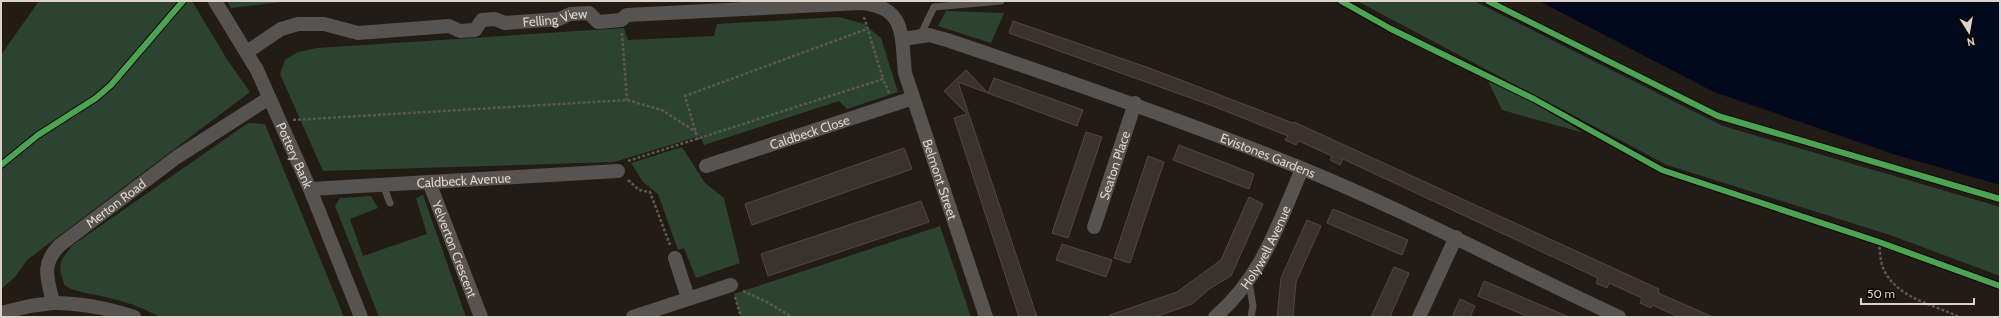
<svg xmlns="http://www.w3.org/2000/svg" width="2001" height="318" font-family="Cabin,sans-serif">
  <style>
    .green { fill: #2d4331 }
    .water { fill: #03091c }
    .building { fill: #3a322f; stroke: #514844 }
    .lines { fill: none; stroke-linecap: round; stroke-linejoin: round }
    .path { stroke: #5b5755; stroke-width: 2.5; stroke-dasharray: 3 2; stroke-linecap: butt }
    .service { stroke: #565350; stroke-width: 7 }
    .minor { stroke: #565350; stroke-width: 14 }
    .cycleway-casing { stroke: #0c0603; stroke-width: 8 }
    .cycleway { stroke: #4ca352; stroke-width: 6 }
    .labels { text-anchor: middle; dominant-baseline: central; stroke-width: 3.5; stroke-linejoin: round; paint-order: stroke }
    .street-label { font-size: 13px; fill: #ddd3cb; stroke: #0c0603 }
  </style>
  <rect width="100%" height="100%" fill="#231b15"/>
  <!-- green -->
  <g class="green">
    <polygon points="39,1 192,1 228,61 250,92 27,260 15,277 1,289 1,55"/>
    <polygon points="227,1 290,1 231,8"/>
    <polygon points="1357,1 1474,1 1723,126 1997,206 2000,208 2000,276 1890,235 1667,165"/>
    <polygon points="946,11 1004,13 991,43 938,26"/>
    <polygon points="839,17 864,24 881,38 898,92 847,109 839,101 704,145 700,136 614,162 323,171 280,74 285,60 298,52 317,48 624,28 628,40 714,36 717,24"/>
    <polygon points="1488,81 1530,100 1584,133 1502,110"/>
    <path d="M 248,123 L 265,124 L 344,317 L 160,317 C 145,309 130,303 113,299 C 97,294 81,294 65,286 C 57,266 59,261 73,245 Z"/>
    <polygon points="682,147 705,183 724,198 740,263 696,278 684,248 678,250 658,194 643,182 631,163"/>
    <polygon points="423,195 466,317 379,317 335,206 340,198 371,196 378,208 350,219 363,256 427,234 416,198"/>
    <polygon points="940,226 971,317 741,317 734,294"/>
  </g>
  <!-- water -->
  <polygon class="water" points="1539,1 2000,1 2000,185 1893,154 1714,92"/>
  <!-- building -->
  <g class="building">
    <polygon points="1013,21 1152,69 1293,123 1294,122 1659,289 1658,293 1713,317 1679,317 1652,305 1651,308 1640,303 1642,298 1609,283 1607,288 1596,283 1598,278 1343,159 1340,165 1330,160 1332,156 1299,141 1296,145 1285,140 1288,136 1213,106 1009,33"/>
    <polygon points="966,70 988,93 994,78 1083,110 1077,126 958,82 1037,317 1019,317 954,118 967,114 944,91"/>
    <polygon points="1086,132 1102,137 1068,238 1052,233"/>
    <polygon points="1179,145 1254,174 1249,189 1173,160"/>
    <polygon points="904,148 912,169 752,225 745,204"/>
    <polygon points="1148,156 1164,162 1130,263 1114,258"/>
    <polygon points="1249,197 1263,204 1231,276 1209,289 1192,304 1155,317 1110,317 1110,315 1177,292 1221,260"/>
    <polygon points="921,201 929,222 768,276 761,254"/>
    <polygon points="1333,209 1408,240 1402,255 1327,223"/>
    <polygon points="1307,220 1321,226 1296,282 1293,317 1277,317 1281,278"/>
    <polygon points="1062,244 1112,260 1106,277 1056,260"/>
    <polygon points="1394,267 1409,273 1390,317 1371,317"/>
    <polygon points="1484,281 1569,317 1529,317 1478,296"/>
    <polygon points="1460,299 1475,306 1470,317 1452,317"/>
  </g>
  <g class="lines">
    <!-- path -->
    <g class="path">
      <polyline points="864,17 883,79"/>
      <polyline points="622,33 627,100"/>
      <polyline points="293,120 627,100 662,110 696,132"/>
      <polyline points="698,140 685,96 867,29"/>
      <polyline points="628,161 883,79 889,93"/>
      <polyline points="628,180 639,190 650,192 670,245"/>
      <path d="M 1879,242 C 1880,251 1880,262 1884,270 C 1898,299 1933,304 1959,317"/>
      <polyline points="743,291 767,302 792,317"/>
      <polyline points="735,297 741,317"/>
    </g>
    <!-- service -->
    <g class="service">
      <polyline points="920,36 934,7 1001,1"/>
      <polyline points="383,185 390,203"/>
      <polyline points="1249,282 1253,306 1251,317"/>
    </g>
    <!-- minor -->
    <g class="minor">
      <path id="s1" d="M 215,1 L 257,70 L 310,189 L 361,317"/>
      <path id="s2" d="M 903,39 L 929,35 L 947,40 C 1066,80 1184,121 1301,168 C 1409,212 1513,268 1619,317"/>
      <path id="s3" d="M 247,52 L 281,29 L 298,24 L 324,24 L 358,33 L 449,26 L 460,31 L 475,30 L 482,20 L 495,19 L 505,23 L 559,19 L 570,14 L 589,13 L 598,22 L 621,20 L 627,15 L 860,3 C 907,6 901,37 905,73 L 986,317"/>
      <path id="s4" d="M 706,166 L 913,98"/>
      <path id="s5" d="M 429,182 L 481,317"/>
      <path id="s6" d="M 310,189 L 618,171"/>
      <path id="s7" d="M 1094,227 L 1135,103"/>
      <polyline points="675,258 688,298"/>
      <path d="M 53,303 C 82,303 107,308 134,317"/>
      <path id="s8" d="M 1,313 L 30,306 L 53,303 C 48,279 40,265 60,245 L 177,157 L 269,98"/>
      <polyline points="633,317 731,285"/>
      <path id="s9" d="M 1215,317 C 1262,277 1278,224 1302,169"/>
      <polyline points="1419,317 1456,237"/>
    </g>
    <!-- cycleway casing -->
    <g class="cycleway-casing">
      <g id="cycleway">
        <polyline points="1341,1 1391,29 1534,99 1662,170 1879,242 2000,286"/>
        <polyline points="1488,1 1718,116 2000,199"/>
        <polyline points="1,165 38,135 96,98 111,85 183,1"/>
      </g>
    </g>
    <!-- cycleway -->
    <use href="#cycleway" class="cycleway"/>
  </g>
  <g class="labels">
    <!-- street labels -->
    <g class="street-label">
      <text stroke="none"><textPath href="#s3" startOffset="325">Felling View</textPath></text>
      <text stroke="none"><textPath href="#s4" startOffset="109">Caldbeck Close</textPath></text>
      <text stroke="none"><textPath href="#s1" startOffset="174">Pottery Bank</textPath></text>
      <text stroke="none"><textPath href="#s2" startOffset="386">Evistones Gardens</textPath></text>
      <text stroke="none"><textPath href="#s7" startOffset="65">Seaton Place</textPath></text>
      <text stroke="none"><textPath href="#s3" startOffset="844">Belmont Street</textPath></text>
      <text stroke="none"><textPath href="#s6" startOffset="154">Caldbeck Avenue</textPath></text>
      <text stroke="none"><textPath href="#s8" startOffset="185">Merton Road</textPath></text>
      <text stroke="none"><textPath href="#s9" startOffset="87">Holywell Avenue</textPath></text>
      <text stroke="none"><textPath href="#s5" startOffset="72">Yelverton Crescent</textPath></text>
    </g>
  </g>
  <!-- border -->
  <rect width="2001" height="318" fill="none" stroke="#ddd3cb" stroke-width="4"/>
  <!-- north arrow -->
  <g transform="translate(1969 32) rotate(169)" stroke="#0c0603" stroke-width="3" paint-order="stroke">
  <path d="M0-3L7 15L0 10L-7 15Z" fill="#ddd3cb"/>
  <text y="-6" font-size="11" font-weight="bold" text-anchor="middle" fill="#ddd3cb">N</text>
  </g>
  <!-- scale -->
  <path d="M1861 298v6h113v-6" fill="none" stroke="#ddd3cb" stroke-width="2"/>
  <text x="1867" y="298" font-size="12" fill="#ddd3cb" stroke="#0c0603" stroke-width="3" paint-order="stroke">50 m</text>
</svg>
